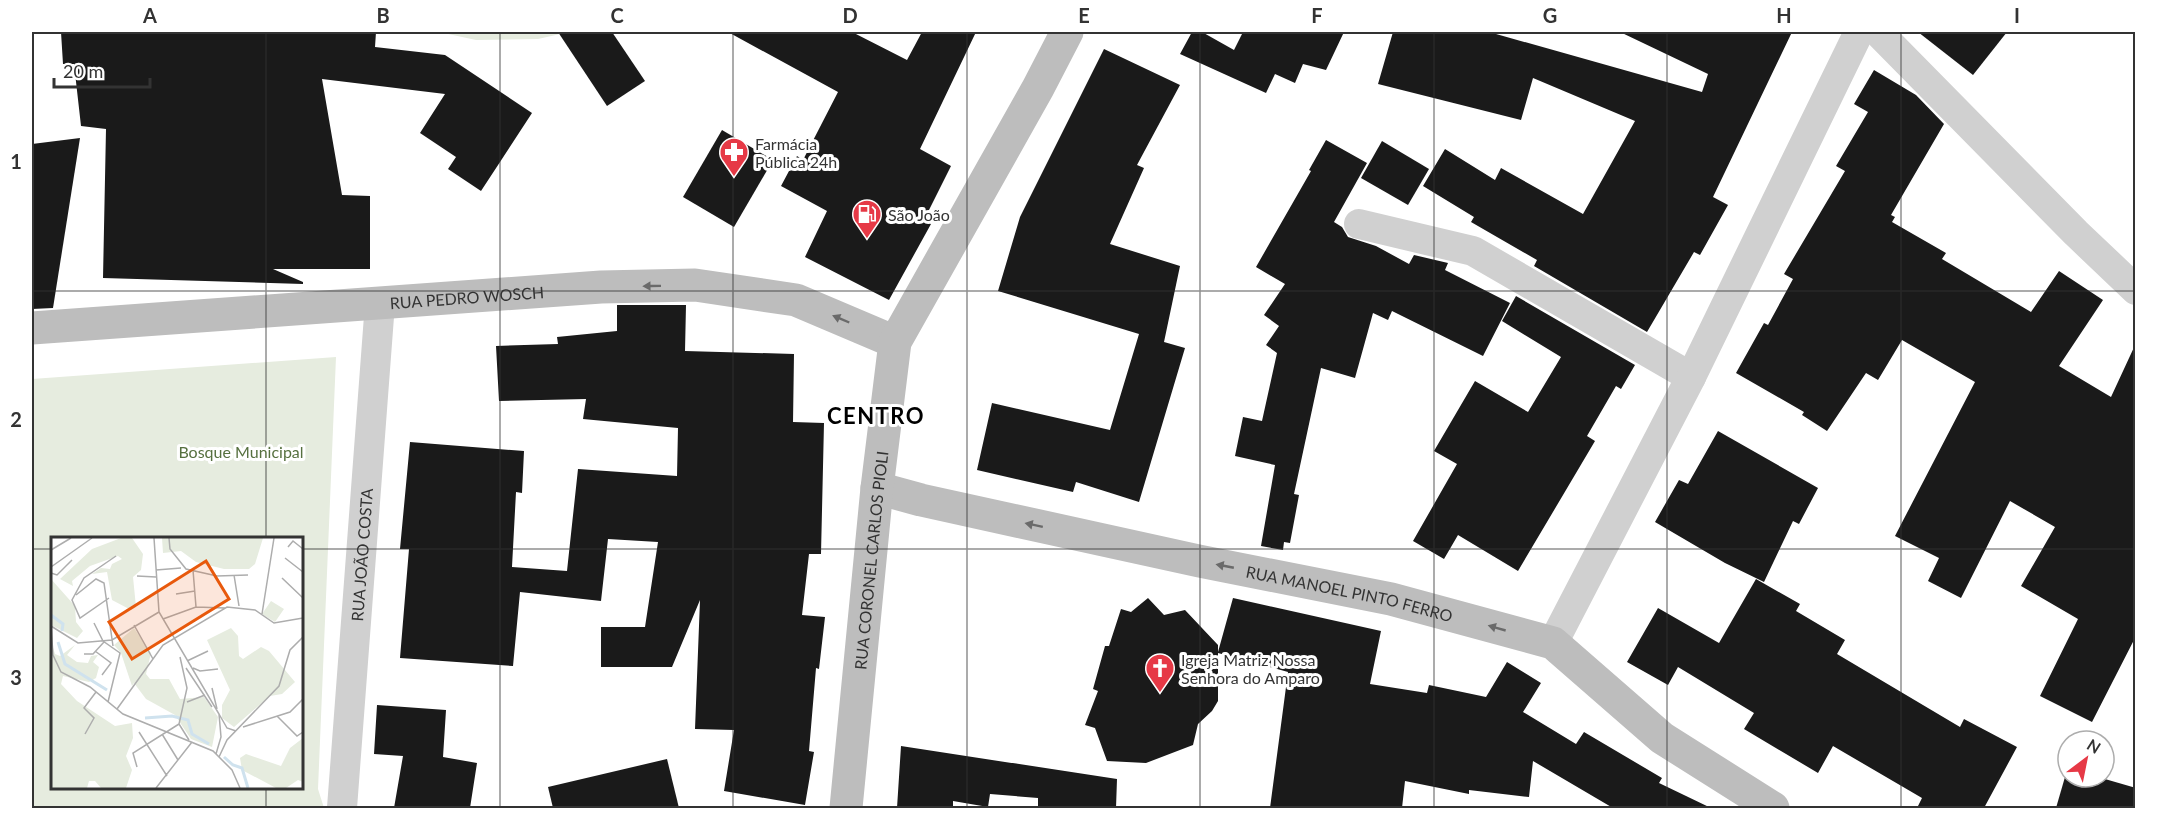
<svg xmlns="http://www.w3.org/2000/svg" width="2167" height="840" font-family="Lato,sans-serif">
  <style>
    .green { fill: #e6ecdf; fill-rule: evenodd }
    .building { fill: #1a1a1a }
    .lines { fill: none; stroke-linecap: round; stroke-linejoin: round }
    .street { stroke: #d0d0d0; stroke-width: 30 }
    .secondary { stroke: #bdbdbd; stroke-width: 33 }
    .oneway { fill: #6a6a6a }
    .grid { fill: none; stroke: #333; stroke-width: 1.5; stroke-opacity: 0.55 }
    .labels { text-anchor: middle; dominant-baseline: central; stroke-width: 6; stroke-linejoin: round; paint-order: stroke }
    .poi-label { font-size: 16px; fill: #333; stroke: #fff; text-anchor: start }
    .street-label { font-size: 16px; fill: #333; stroke: #fff }
    .park-label { font-size: 16px; fill: #56703f; stroke: #fff }
    .district-label { font-size: 22px; font-weight: bold; letter-spacing: 1.5px; fill: #000; stroke: #fff }
    .inset-river { fill: none; stroke: #cfe2ee; stroke-width: 3 }
    .inset-road { fill: none; stroke: #adadad; stroke-width: 1.5 }
    .view { fill: #e8590c; fill-opacity: 0.15; stroke: #e8590c; stroke-width: 3 }
    .inset-edge { fill: none; stroke: #333; stroke-width: 3 }
    .neatline { fill: none; stroke: #333; stroke-width: 2 }
    .grid-label { font-size: 20px; text-anchor: middle; font-weight: bold; fill: #333 }
  </style>
  <rect width="100%" height="100%" fill="#fff"/>
  <!-- green -->
  <g class="green">
    <polygon points="439,32 569,32 538,39 476,40"/>
    <path d="M 336,357 L 318,789 L 324,808 L 32,808 L 32,379 ZM 302,538 L 302,788 L 52,788 L 52,538 Z"/>
  </g>
  <!-- building -->
  <g class="building">
    <polygon points="61,32 376,32 375,47 445,55 532,113 481,191 448,169 456,157 420,133 445,94 322,79 342,195 370,196 370,269 273,269 303,282 303,284 103,278 106,129 81,126 74,64 63,64"/>
    <polygon points="558,32 612,32 645,81 607,106"/>
    <polygon points="728,32 852,32 907,60 922,32 976,32 920,149 951,166 924,220 931,224 889,300 805,257 827,211 781,186 797,156 803,160 838,92"/>
    <polygon points="1192,32 1202,32 1234,50 1243,32 1344,32 1326,70 1303,64 1295,83 1275,74 1266,93 1180,54"/>
    <polygon points="1393,32 1489,32 1702,92 1708,74 1620,32 1792,32 1713,197 1728,205 1700,255 1694,252 1647,332 1534,266 1537,260 1471,222 1474,217 1423,186 1445,149 1495,180 1501,168 1583,214 1635,121 1533,78 1521,120 1378,84"/>
    <polygon points="1918,32 2007,32 1973,75"/>
    <polygon points="1104,49 1180,85 1137,165 1144,168 1110,244 1180,266 1164,342 1185,348 1139,502 1076,482 1073,492 977,470 992,403 1110,430 1139,334 998,291 1020,217"/>
    <polygon points="1874,70 1916,95 1944,124 1891,215 1895,217 1892,222 1946,253 1942,259 2031,312 2059,271 2103,300 2059,366 2111,397 2136,343 2136,636 2092,722 2040,696 2078,619 2021,586 2055,527 2010,501 1961,598 1928,581 1939,558 1895,536 1975,382 1902,340 1878,380 1866,373 1827,431 1802,415 1804,412 1736,373 1764,323 1768,325 1793,279 1784,274 1845,171 1836,166 1868,112 1854,104"/>
    <polygon points="722,130 773,160 734,227 683,197"/>
    <polygon points="80,138 53,308 32,309 32,144"/>
    <polygon points="1326,140 1367,163 1334,222 1342,227 1348,237 1376,246 1409,264 1414,255 1448,263 1445,270 1510,303 1483,356 1392,311 1388,320 1373,313 1355,378 1321,368 1294,494 1299,495 1290,543 1284,542 1283,550 1261,546 1275,465 1235,456 1243,417 1262,421 1277,353 1266,345 1279,326 1264,315 1285,284 1256,267 1311,171 1309,170"/>
    <polygon points="1382,141 1429,169 1408,205 1361,178"/>
    <polygon points="1516,296 1635,365 1621,389 1616,386 1587,436 1595,441 1518,571 1458,535 1444,559 1413,541 1457,464 1434,451 1475,381 1528,412 1561,357 1502,321"/>
    <polygon points="617,305 686,305 685,351 794,354 793,422 824,423 821,554 809,554 802,615 825,617 819,669 816,668 809,751 814,752 805,805 724,791 734,730 695,729 700,600 672,667 601,667 601,627 645,627 658,542 608,539 601,601 520,592 513,666 400,658 409,549 400,549 410,442 524,451 522,493 516,492 512,567 567,571 578,469 677,476 678,428 583,419 586,399 499,401 496,346 558,344 557,337 617,331"/>
    <polygon points="1718,431 1818,488 1799,524 1793,521 1764,582 1725,563 1655,522 1679,480 1688,484"/>
    <polygon points="1756,579 1800,604 1796,611 1845,640 1837,654 1960,727 1964,719 2017,747 1984,808 1917,808 1922,798 1833,746 1818,773 1744,729 1754,713 1678,667 1668,685 1627,662 1658,608 1719,643"/>
    <polygon points="1148,598 1164,615 1185,610 1218,645 1218,652 1233,598 1381,631 1370,684 1427,693 1429,685 1486,697 1507,662 1541,683 1523,712 1576,744 1584,732 1662,778 1659,783 1711,808 1613,808 1533,761 1529,797 1469,790 1469,794 1405,781 1402,808 1270,808 1288,672 1218,653 1218,701 1212,711 1198,724 1193,745 1146,763 1107,761 1095,728 1085,725 1098,691 1093,689 1105,646 1109,646 1121,609 1131,612"/>
    <polygon points="377,705 446,710 443,757 477,763 470,808 394,808 403,756 374,754"/>
    <polygon points="901,746 1117,779 1116,808 1038,808 1038,798 990,794 988,807 953,801 953,808 897,808"/>
    <polygon points="667,759 679,808 553,808 548,787"/>
    <polygon points="2065,777 2098,777 2136,788 2136,808 2056,808"/>
  </g>
  <g class="lines">
    <!-- street -->
    <g class="street">
      <polyline points="1878,32 2076,233 2136,290"/>
      <polyline points="1359,224 1473,251 1691,377"/>
      <polyline points="1553,643 1691,377 1859,32"/>
      <path id="s1" d="M 342,808 L 380,303"/>
    </g>
    <!-- secondary -->
    <g class="secondary">
      <path id="s2" d="M 32,328 L 601,287 L 695,285 L 796,300 L 895,342"/>
      <path id="s3" d="M 877,488 L 921,500 L 1199,561 L 1391,599 L 1553,643 L 1662,738 L 1773,808"/>
      <path id="s4" d="M 846,808 L 877,488 L 895,342 L 1038,88 L 1067,32"/>
    </g>
  </g>
  <!-- one-way arrows -->
  <defs><path id="oneway-solid" d="M-6-.8H1V-3.2L6.5 0L1 3.2V.8H-6Z" transform="scale(1.5)"/></defs>
  <g class="oneway">
    <use href="#oneway-solid" transform="translate(652 286) rotate(179)"/>
    <use href="#oneway-solid" transform="translate(841 319) rotate(-157)"/>
    <use href="#oneway-solid" transform="translate(1034 525) rotate(-168)"/>
    <use href="#oneway-solid" transform="translate(1225 566) rotate(-169)"/>
    <use href="#oneway-solid" transform="translate(1497 628) rotate(-164)"/>
  </g>
  <!-- grid -->
  <path class="grid" d="M 266,32 L 266,538M 500,32 L 500,808M 733,32 L 733,808M 967,32 L 967,808M 1200,32 L 1200,808M 1434,32 L 1434,808M 1667,32 L 1667,808M 1901,32 L 1901,808M 32,291 L 2136,291M 32,549 L 52,549M 302,549 L 2136,549M 266,788 L 266,808"/>
  <!-- icons -->
  <defs>
    <g id="pharmacy-pin" transform="scale(1.5)"><path d="M0 17L-7.5 6A9.5 9.5 0 1 1 7.5 6Z" fill="#e63946" stroke="#fff"/><path d="M-2-6h4v4h4v4h-4v4h-4v-4h-4v-4h4Z" fill="#fff"/></g>
    <g id="fuel-pin" transform="scale(1.5)"><path d="M0 17L-7.5 6A9.5 9.5 0 1 1 7.5 6Z" fill="#e63946" stroke="#fff"/><path d="M-5.5-6h7V0h2V4h1.3V-2.5L3-4.5l.8-.8L6-3V5H2.5V1h-1V6h-7ZM-4.2-4.7v3.2H.2V-4.7Z" fill="#fff"/></g>
    <g id="church-pin" transform="scale(1.5)"><path d="M0 17L-7.5 6A9.5 9.5 0 1 1 7.5 6Z" fill="#e63946" stroke="#fff"/><path d="M-1.2-6h2.4v3.5h3.3v2.4h-3.3V6h-2.4V-.1h-3.3v-2.4h3.3Z" fill="#fff"/></g>
  </defs>
  <g fill-rule="evenodd">
    <use href="#pharmacy-pin" x="734" y="152"/>
    <use href="#fuel-pin" x="867" y="214"/>
    <use href="#church-pin" x="1160" y="668"/>
  </g>
  <g class="labels">
    <!-- poi labels -->
    <g class="poi-label">
      <text x="755" y="143">Farmácia<tspan x="755" dy="18">Pública 24h</tspan></text>
      <text x="888" y="214">São João</text>
      <text x="1181" y="659">Igreja Matriz Nossa<tspan x="1181" dy="18">Senhora do Amparo</tspan></text>
    </g>
    <!-- street labels -->
    <g class="street-label">
      <text stroke="none"><textPath href="#s2" startOffset="436">RUA PEDRO WOSCH</textPath></text>
      <text stroke="none"><textPath href="#s1" startOffset="254">RUA JOÃO COSTA</textPath></text>
      <text stroke="none"><textPath href="#s4" startOffset="249">RUA CORONEL CARLOS PIOLI</textPath></text>
      <text stroke="none"><textPath href="#s3" startOffset="484">RUA MANOEL PINTO FERRO</textPath></text>
    </g>
    <!-- park labels -->
    <g class="park-label">
      <text x="241" y="451">Bosque Municipal</text>
    </g>
    <!-- district labels -->
    <g class="district-label">
      <text x="876" y="415">CENTRO</text>
    </g>
  </g>
  <!-- overview -->
  <g transform="translate(51 537)">
    <rect width="252" height="252" fill="#fff"/>
    <path d="M 70,1 L 81,1 L 92,17 L 90,33 L 82,40 L 85,70 L 80,73 L 61,63 L 56,35 L 41,37 L 50,31 L 59,32 L 61,27 L 71,22 L 67,19 L 39,29 L 21,44 L 22,49 L 9,42 L 41,12 ZM 111,1 L 212,1 L 204,27 L 198,32 L 173,32 L 145,25 L 130,14 L 112,16 ZM 0,42 L 24,69 L 25,85 L 32,94 L 26,101 L 0,88 ZM 220,64 L 233,72 L 224,85 L 211,77 ZM 83,91 L 100,116 L 95,137 L 99,142 L 118,142 L 129,162 L 153,160 L 167,180 L 161,210 L 140,202 L 124,178 L 95,162 L 83,146 L 81,149 L 70,116 L 63,108 ZM 180,91 L 187,99 L 188,119 L 192,122 L 210,110 L 218,114 L 244,145 L 231,157 L 219,159 L 183,190 L 171,181 L 171,168 L 179,153 L 156,103 ZM 0,104 L 4,117 L 9,119 L 24,108 L 16,118 L 26,125 L 37,126 L 40,119 L 47,118 L 42,125 L 48,130 L 45,141 L 38,145 L 12,139 L 10,147 L 26,164 L 64,189 L 81,186 L 82,201 L 75,219 L 81,233 L 75,251 L 50,251 L 44,244 L 38,244 L 36,251 L 0,251 ZM 252,201 L 252,245 L 247,243 L 235,251 L 225,251 L 191,233 L 189,221 L 195,217 L 230,229 L 239,211 Z" fill="#e6ecdf"/>
    <path class="inset-river" d="M 0,78 L 12,87 L 11,94M 7,105 L 14,127 L 56,153M 94,181 L 121,179 L 137,183 L 141,197 L 158,207M 173,220 L 182,228 L 191,231 L 197,251"/>
    <path class="inset-road" d="M 103,1 L 108,75 L 168,177 L 170,200 L 165,217M 118,1 L 119,12 L 135,32 L 166,39 L 197,38M 237,10 L 242,4 L 252,12M 0,13 L 20,1M 234,21 L 252,35M 0,30 L 41,1M 105,33 L 130,31M 142,33 L 145,70M 0,36 L 6,38 L 21,23M 183,38 L 188,69M 86,39 L 105,40M 231,41 L 252,61M 125,57 L 144,54M 25,58 L 45,42 L 53,46 L 62,109M 58,61 L 29,81 L 21,63 L 33,41 L 65,19M 211,77 L 223,1M 112,82 L 145,70 L 174,71M 43,86 L 52,104 L 69,116 L 57,165M 83,88 L 102,122M 0,89 L 27,106 L 61,103 L 108,75M 0,89 L 2,118 L 10,135 L 39,150 L 72,177 L 162,214 L 181,233 L 189,251M 44,114 L 60,126 L 51,138M 33,117 L 42,117 L 53,105M 129,120 L 136,151 L 128,187 L 138,203M 136,124 L 157,114M 135,131 L 161,170M 142,131 L 149,134 L 167,132M 161,151 L 166,172M 136,165 L 154,158M 66,172 L 112,108 L 176,70 L 204,73 L 223,86 L 252,81M 168,177 L 176,191 L 185,194M 226,179 L 246,199 L 252,195M 192,190 L 239,175 L 252,162M 88,195 L 116,239M 34,197 L 43,181 L 33,171 L 45,155M 111,197 L 127,223M 168,220 L 176,203 L 228,149 L 239,113 L 252,100M 86,230 L 82,216 L 128,187M 105,251 L 141,205"/>
    <path class="view" d="M 155,24 L 178,62 L 81,122 L 58,85 Z"/>
    <rect width="252" height="252" class="inset-edge"/>
  </g>
  <!-- border -->
  <rect width="2167" height="840" fill="none" stroke="#ffffff" stroke-width="66"/>
  <!-- north arrow -->
  <g transform="translate(2086 759) rotate(32)"><circle r="28" fill="#ffffff" stroke="#adadad" stroke-width="1.5"/>
  <path d="M0-4.5L10 22L0 15L-10 22Z" fill="#e63946"/>
  <text y="-9" font-size="16" font-weight="bold" text-anchor="middle" fill="#333333">N</text>
  </g>
  <!-- scale -->
  <path d="M54 78v9h96v-9" fill="none" stroke="#333333" stroke-width="3"/>
  <text x="63" y="78" font-size="18" fill="#333333" stroke="#ffffff" stroke-width="4.5" paint-order="stroke">20 m</text>
  <rect x="33" y="33" width="2101" height="774" class="neatline"/>
  <g class="grid-label">
    <text x="150" y="23">A</text>
    <text x="383" y="23">B</text>
    <text x="617" y="23">C</text>
    <text x="850" y="23">D</text>
    <text x="1084" y="23">E</text>
    <text x="1317" y="23">F</text>
    <text x="1550" y="23">G</text>
    <text x="1784" y="23">H</text>
    <text x="2017" y="23">I</text>
    <text x="16" y="169">1</text>
    <text x="16" y="427">2</text>
    <text x="16" y="685">3</text>
  </g>
</svg>
